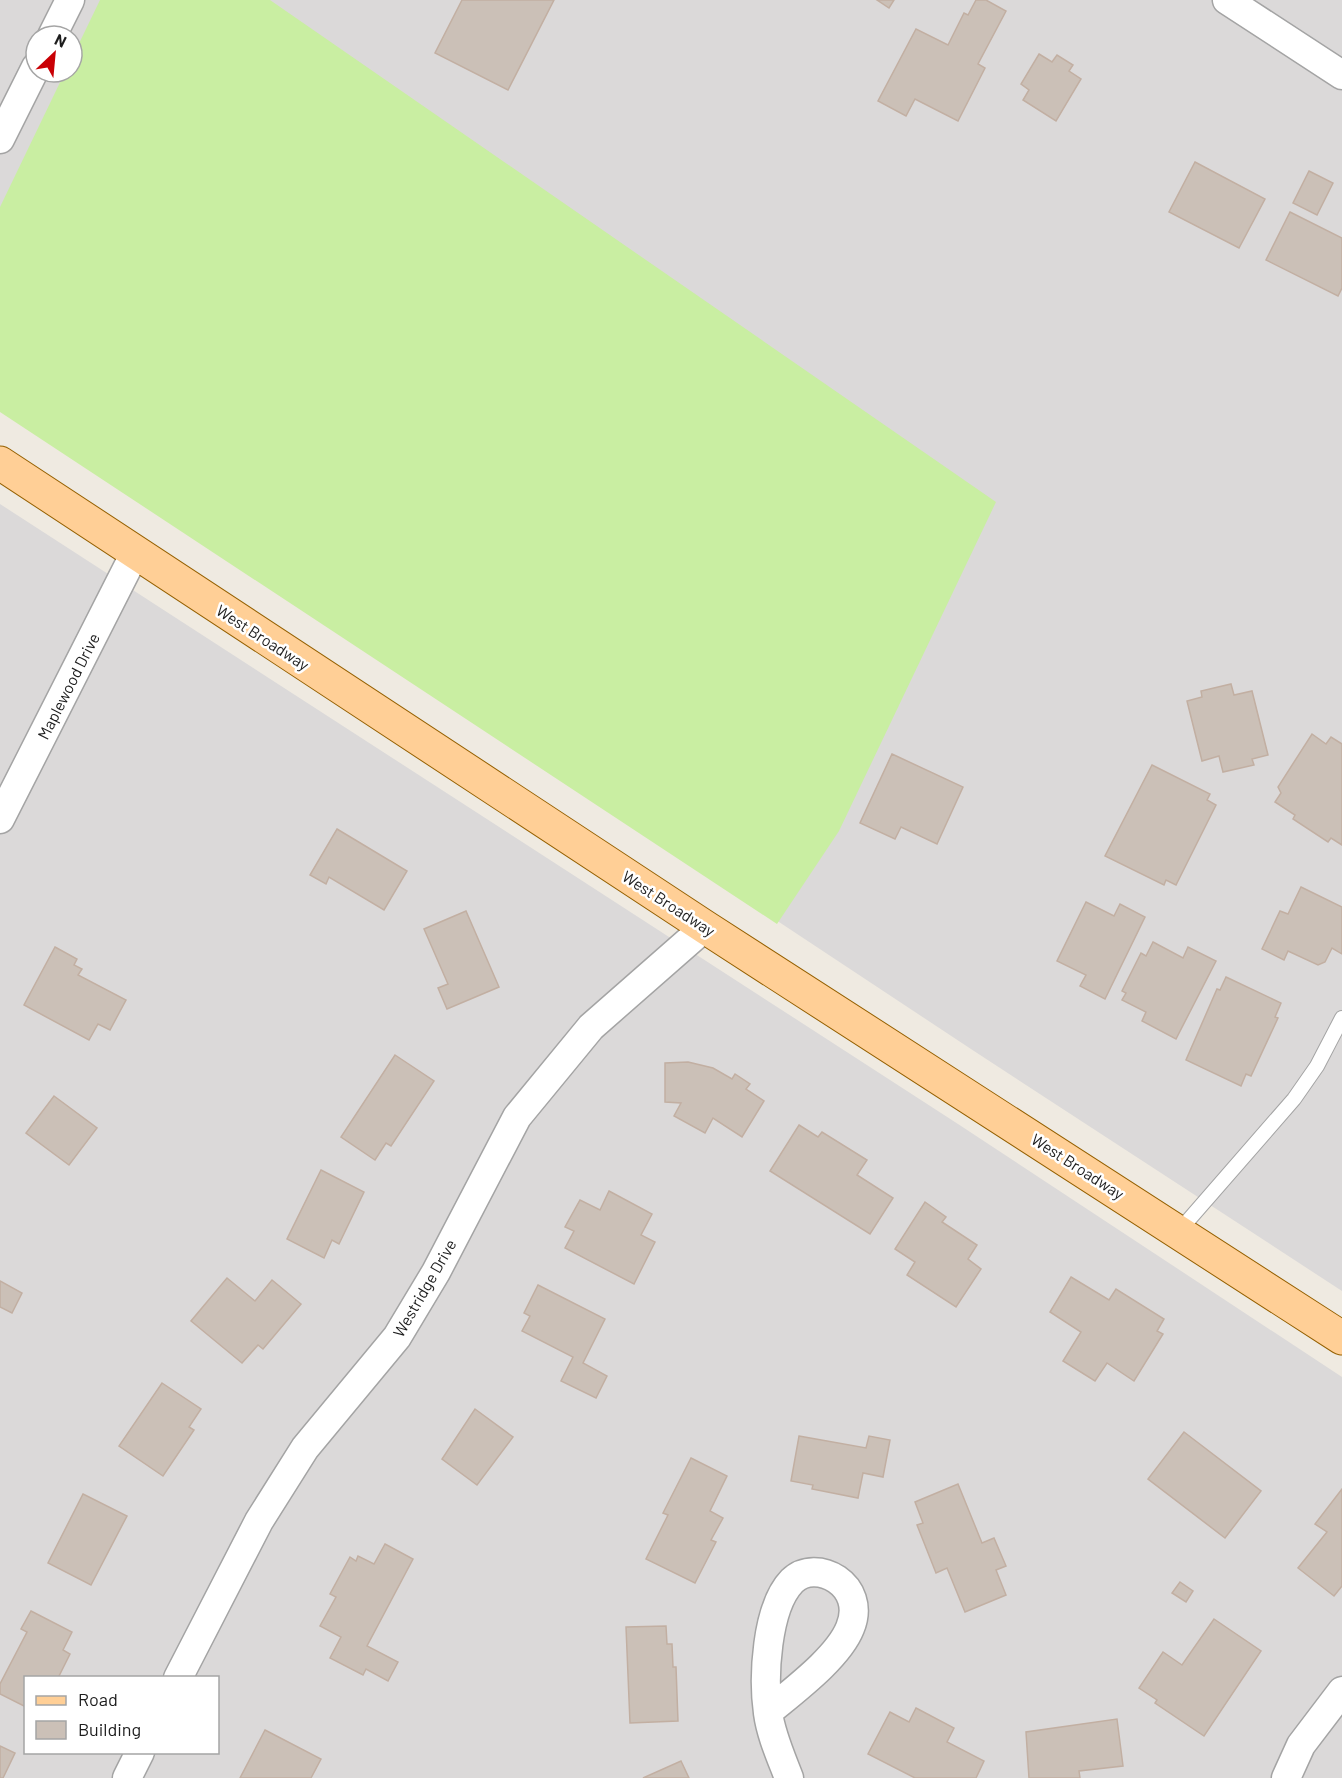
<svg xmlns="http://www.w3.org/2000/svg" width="1342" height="1778" font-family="Barlow,sans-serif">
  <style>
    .residential { fill: #dbd9d9; fill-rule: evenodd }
    .grass { fill: #c9eea2 }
    .building { fill: #cbc0b7; stroke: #c2afa2; stroke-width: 1.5 }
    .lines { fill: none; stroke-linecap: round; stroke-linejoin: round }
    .lane-casing { stroke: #a4a4a4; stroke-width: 16 }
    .street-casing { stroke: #a4a4a4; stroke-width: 31 }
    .primary-casing { stroke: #956000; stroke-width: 35 }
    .lane { stroke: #fff; stroke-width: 14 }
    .street { stroke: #fff; stroke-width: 28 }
    .primary { stroke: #ffcf96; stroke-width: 33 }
    .labels { text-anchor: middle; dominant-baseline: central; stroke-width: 5; stroke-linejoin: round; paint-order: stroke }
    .street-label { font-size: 16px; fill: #1d1d1d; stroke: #fff }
  </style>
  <rect width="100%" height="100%" fill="#efeae1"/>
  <!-- residential -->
  <g class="residential">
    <path d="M 0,0 L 1342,0 L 1342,1291 L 974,1051 L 0,407 ZM 36,36 L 72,36 L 72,72 L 36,72 Z"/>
    <path d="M 0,504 L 958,1124 L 1342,1377 L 1342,1778 L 0,1778 ZM 26,1678 L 218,1678 L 218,1752 L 26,1752 Z"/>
  </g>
  <!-- grass -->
  <polygon class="grass" points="100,0 270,0 996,502 839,831 777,924 0,412 0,207 65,72 72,72 72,58"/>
  <!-- building -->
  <g class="building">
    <polygon points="462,0 554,0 508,90 435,53"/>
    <polygon points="877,0 894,0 889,8"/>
    <polygon points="976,0 986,0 1006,11 978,64 985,68 958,121 915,99 906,116 878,101 916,29 948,45 964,13 968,15"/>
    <polygon points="1039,54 1052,62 1057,55 1073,65 1069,71 1081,79 1056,121 1023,100 1029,90 1021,84"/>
    <polygon points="1195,162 1265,199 1239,248 1169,212"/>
    <polygon points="1309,171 1333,183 1317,215 1293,203"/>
    <polygon points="1290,212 1342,238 1342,288 1338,296 1266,260"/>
    <polygon points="1231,684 1234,695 1252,691 1268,755 1252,759 1254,765 1223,772 1219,756 1202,761 1187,701 1202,697 1201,691"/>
    <polygon points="1312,734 1326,744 1331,737 1342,744 1342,845 1331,838 1328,842 1293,819 1295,815 1275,802 1281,793 1278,787"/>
    <polygon points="892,754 963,787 937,844 901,827 895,839 860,823"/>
    <polygon points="1152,765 1210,794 1207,800 1216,805 1176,885 1166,880 1164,885 1105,856"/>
    <polygon points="337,829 407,871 384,910 329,877 326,884 310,875"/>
    <polygon points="1301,887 1342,907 1342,954 1332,948 1325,962 1318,965 1288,951 1284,960 1262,949 1280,911 1288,914"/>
    <polygon points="1086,902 1114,916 1120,904 1145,917 1105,999 1080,986 1086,975 1057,961"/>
    <polygon points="466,911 499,987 447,1009 438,988 448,984 424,929"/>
    <polygon points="1153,942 1183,958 1188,947 1216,961 1176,1039 1142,1021 1146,1012 1122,1000 1126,993 1122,991 1141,953 1146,956"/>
    <polygon points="55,947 77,959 74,965 82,969 78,975 126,1000 110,1030 98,1024 89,1040 24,1005"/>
    <polygon points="1226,977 1281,1003 1275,1017 1278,1018 1251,1076 1246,1074 1241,1086 1186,1060 1217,989 1220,990"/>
    <polygon points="395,1055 434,1081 391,1146 386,1143 375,1160 341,1137"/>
    <polygon points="688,1062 713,1068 732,1079 735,1074 750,1084 746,1089 764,1101 742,1137 713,1118 705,1133 674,1116 681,1103 665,1102 665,1063"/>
    <polygon points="54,1096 97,1128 69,1165 26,1133"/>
    <polygon points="799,1125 818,1137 822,1132 867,1160 857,1175 893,1198 870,1234 770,1171"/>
    <polygon points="321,1170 364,1192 339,1244 332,1240 324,1258 287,1239"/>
    <polygon points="609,1191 652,1214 641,1235 655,1242 634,1284 565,1248 574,1231 565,1227 580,1200 600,1210"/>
    <polygon points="925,1202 946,1217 942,1222 977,1245 968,1259 981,1269 956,1307 907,1275 915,1262 895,1249"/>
    <polygon points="1071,1277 1109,1300 1116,1289 1164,1319 1157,1331 1163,1334 1134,1381 1107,1363 1095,1381 1063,1361 1081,1332 1050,1312"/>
    <polygon points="227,1278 255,1301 272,1280 301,1304 263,1349 258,1345 242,1363 191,1321"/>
    <polygon points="0,1281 22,1293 12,1313 0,1307"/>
    <polygon points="538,1285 605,1319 583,1363 607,1376 596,1398 561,1381 573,1357 522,1331 530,1316 524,1313"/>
    <polygon points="162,1383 201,1409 189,1427 194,1430 163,1476 119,1446"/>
    <polygon points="475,1409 513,1437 477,1485 442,1459"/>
    <polygon points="1184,1432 1261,1491 1225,1538 1148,1479"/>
    <polygon points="799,1436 866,1448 869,1436 890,1440 883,1477 863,1473 858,1498 812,1489 813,1485 791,1481"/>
    <polygon points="691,1458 727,1476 710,1511 723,1518 711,1540 716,1542 695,1583 646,1559 668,1515 663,1513"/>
    <polygon points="958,1484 982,1543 994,1538 1006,1566 996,1570 1006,1595 965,1612 947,1568 936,1573 917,1525 923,1523 915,1502"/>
    <polygon points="1342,1489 1342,1586 1334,1596 1298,1568 1327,1532 1315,1524"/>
    <polygon points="83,1494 127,1516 91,1585 48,1563"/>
    <polygon points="385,1544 413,1559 367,1646 398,1662 388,1681 366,1669 363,1675 330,1658 341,1637 320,1626 336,1597 330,1594 350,1557 356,1561 358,1556 374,1564"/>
    <polygon points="1180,1582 1193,1591 1186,1602 1172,1593"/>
    <polygon points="31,1611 72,1632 63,1650 70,1654 58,1678 26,1678 26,1707 0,1694 0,1684 27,1632 21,1629"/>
    <polygon points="1214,1619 1261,1651 1204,1736 1155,1703 1157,1700 1139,1688 1163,1652 1182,1665"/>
    <polygon points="666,1626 667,1644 672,1644 673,1667 676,1667 678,1721 630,1723 626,1627"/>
    <polygon points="916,1708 954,1728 947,1742 984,1761 976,1778 915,1778 868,1754 890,1712 909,1722"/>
    <polygon points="1117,1719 1123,1766 1079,1771 1080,1778 1029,1778 1026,1732"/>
    <polygon points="265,1730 321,1759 311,1778 240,1778"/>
    <polygon points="0,1746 15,1753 3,1778 0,1778"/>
    <polygon points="681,1761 689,1778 643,1778"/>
  </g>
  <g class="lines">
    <!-- lane casing -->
    <g class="lane-casing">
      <polyline id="lane" points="1179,1231 1294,1099 1317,1066 1342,1018"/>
    </g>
    <!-- street casing -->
    <g class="street-casing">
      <g id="street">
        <polyline points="1227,0 1342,75"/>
        <polyline points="52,36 70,0"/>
        <polyline points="0,139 36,67"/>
        <polyline points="0,819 135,553"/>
        <polyline points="178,1678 259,1521 305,1448 397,1337 436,1272 517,1117 591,1027 705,927"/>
        <path d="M 768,1712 C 793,1691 838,1658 850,1628 C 868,1585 816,1557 792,1581 C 766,1608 763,1678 768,1713 C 771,1735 781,1757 789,1778"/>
        <polyline points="127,1778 140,1752"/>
        <polyline points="1286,1778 1301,1745 1342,1691"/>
      </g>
    </g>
    <!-- primary casing -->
    <g class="primary-casing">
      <polyline id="primary" points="0,463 705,927 1342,1338"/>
    </g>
    <!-- lane -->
    <use href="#lane" class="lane"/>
    <!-- street -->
    <use href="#street" class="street"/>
    <!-- primary -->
    <use href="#primary" class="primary"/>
  </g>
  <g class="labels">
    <!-- street labels -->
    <g class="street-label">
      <text transform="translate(263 637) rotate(33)">West Broadway</text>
      <text transform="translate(68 686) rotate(-63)">Maplewood Drive</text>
      <text transform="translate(669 903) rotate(33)">West Broadway</text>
      <text transform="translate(1078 1166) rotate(33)">West Broadway</text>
      <text transform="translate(424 1288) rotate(-60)">Westridge Drive</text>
    </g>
  </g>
  <!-- legend -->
  <rect x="24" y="1676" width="195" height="78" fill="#ffffff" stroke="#a5a5a5" stroke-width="1.5"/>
  <rect x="36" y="1696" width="30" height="9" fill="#ffcf96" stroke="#a5a5a5" stroke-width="1.5"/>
  <text x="78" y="1706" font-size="18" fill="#1d1d1d">Road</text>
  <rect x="36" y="1721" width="30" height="18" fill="#cbc0b7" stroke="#a5a5a5" stroke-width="1.5"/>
  <text x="78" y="1736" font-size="18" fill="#1d1d1d">Building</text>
  <!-- north arrow -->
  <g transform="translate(54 54) rotate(26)"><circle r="28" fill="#ffffff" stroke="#a5a5a5" stroke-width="1.5"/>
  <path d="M0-4.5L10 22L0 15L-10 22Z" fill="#c90005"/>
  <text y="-9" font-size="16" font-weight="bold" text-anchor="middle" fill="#1d1d1d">N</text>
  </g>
</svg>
